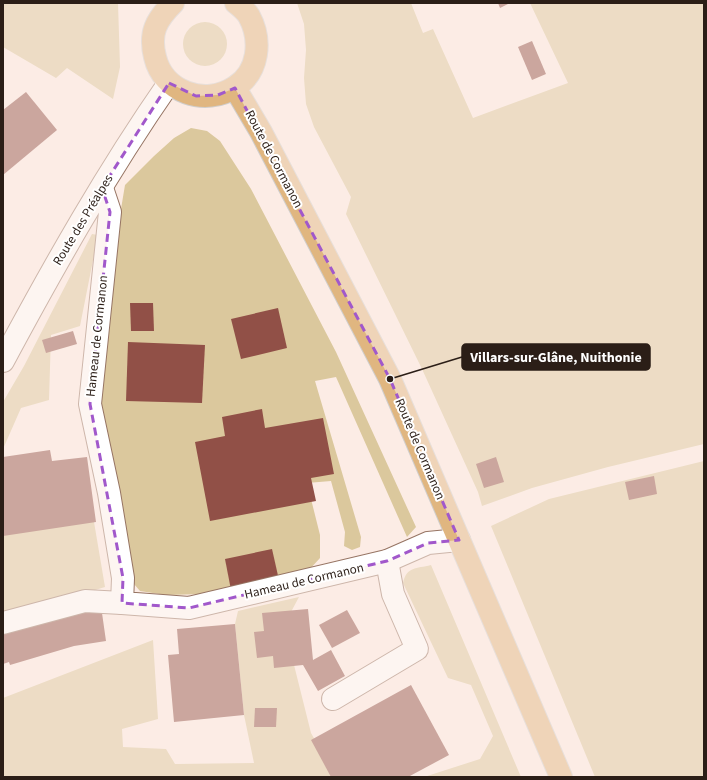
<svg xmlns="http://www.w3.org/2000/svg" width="707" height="780" font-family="'Source Sans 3',sans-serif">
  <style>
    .green { fill: #dbc89d }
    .building { fill: #915047 }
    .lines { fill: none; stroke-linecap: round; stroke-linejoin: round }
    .minor-casing { stroke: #967463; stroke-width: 24 }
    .major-casing { stroke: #d0cecc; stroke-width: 24 }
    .minor { stroke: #fff; stroke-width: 22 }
    .major { stroke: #e0b680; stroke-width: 22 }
    .marked { fill: none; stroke: #a158cb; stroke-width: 3; stroke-dasharray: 8 5; stroke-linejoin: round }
    .labels { text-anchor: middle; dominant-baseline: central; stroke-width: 4; stroke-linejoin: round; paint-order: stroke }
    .street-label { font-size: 13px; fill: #2b1e17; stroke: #fff }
    .leader { fill: none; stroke: #2b1e17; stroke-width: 1.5 }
    .callout-dot { fill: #2b1e17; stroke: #fff; stroke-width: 1.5 }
    .callout { fill: #2b1e17; stroke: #2b1e17; stroke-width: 1.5 }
    .callout-label { font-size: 14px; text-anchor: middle; font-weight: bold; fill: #fff }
  </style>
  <rect width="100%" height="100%" fill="#fcece5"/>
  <!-- green -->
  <g class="green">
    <polygon points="3,3 118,3 120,67 113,99 67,68 56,78 3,47"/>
    <polygon points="297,3 411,3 423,33 433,29 473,118 568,83 530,3 704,3 704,444 608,467 532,488 482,506 478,492 422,369 346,214 351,197 314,127 306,104 304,78 306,50 304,24"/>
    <circle cx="205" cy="44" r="22"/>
    <polygon points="191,128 207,131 220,141 251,189 336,352 416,527 407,537 336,377 315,381 361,537 360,547 352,550 344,546 345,532 331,481 307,483 320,535 320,558 309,570 205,594 166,595 140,591 134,584 97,408 100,335 125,185 154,156 174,138"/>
    <polygon points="92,234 98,235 80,326 51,335 49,400 21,408 3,449 3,402 24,366"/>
    <polygon points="704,461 704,777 595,777 491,526 549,499"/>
    <polygon points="3,501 93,516 105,587 3,618"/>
    <path d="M 431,565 L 521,777 L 424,777 L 480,759 L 493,736 L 471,685 L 448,678 L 403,583 C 407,566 416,569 431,565 Z"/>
    <polygon points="299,597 284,625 311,733 336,777 3,777 3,698 153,640 158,719 122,729 123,747 166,749 175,764 254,763 244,715 235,624 238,611"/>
  </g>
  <!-- building -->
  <g class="building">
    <polygon points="498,3 510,3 500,8"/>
    <polygon points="532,41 546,74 532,80 518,47"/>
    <polygon points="26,92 57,130 3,175 3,110"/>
    <polygon points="130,303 153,303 154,331 131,331"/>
    <polygon points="278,308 287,348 241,359 231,319"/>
    <polygon points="73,331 77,344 46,353 42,340"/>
    <polygon points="128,342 205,345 202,403 126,401"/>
    <polygon points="262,409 265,428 323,418 334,474 311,478 316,501 210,521 195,442 225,436 222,417"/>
    <polygon points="50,450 52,461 87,457 96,522 3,536 3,457"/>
    <polygon points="496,457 504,482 484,488 476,464"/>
    <polygon points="654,476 657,494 629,500 625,482"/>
    <polygon points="272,549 279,580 231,590 225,559"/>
    <polygon points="101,606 106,641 74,646 10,665 9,662 3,664 3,629"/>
    <polygon points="308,609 313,660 331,650 345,676 318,691 303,665 274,668 273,656 257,658 254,632 264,631 262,613"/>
    <polygon points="347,610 360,633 332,648 319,625"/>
    <polygon points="235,624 244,715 174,722 168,655 179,654 177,629"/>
    <polygon points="411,685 449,755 408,777 331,777 311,740"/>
    <polygon points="255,708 277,708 276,727 254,727"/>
  </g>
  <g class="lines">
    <!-- minor casing -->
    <g class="minor-casing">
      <g id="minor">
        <polyline points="102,188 110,212 90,404 109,493 123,578 122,603 189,608 387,561 428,543 459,540"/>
        <path d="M 3,361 C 54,266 107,172 169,83"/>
        <polyline points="3,623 85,601 122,603"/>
        <polyline points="333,699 417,649 393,594 387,561"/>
      </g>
    </g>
    <!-- major casing -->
    <g class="major-casing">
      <g id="major">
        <path d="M 173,3 C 156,20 149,33 155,57 C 163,92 205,107 235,87 C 259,72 262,40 249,16 C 246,11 241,7 236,3"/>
        <polyline points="235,88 261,132 390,379 561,777"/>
      </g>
    </g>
    <!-- minor -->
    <use href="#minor" class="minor"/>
    <!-- major -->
    <use href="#major" class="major"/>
  </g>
  <!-- marked area -->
  <path d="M0 0H707V780H0ZM 169,83 L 196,96 L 218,95 L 235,88 L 390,379 L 459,540 L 428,543 L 387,561 L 189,608 L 122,603 L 123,578 L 90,404 L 110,212 L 102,188 Z" fill="#fcece5" fill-opacity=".55" fill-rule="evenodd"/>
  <path class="marked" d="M 169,83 L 196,96 L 218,95 L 235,88 L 390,379 L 459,540 L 428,543 L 387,561 L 189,608 L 122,603 L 123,578 L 90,404 L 110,212 L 102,188 Z"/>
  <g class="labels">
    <!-- street labels -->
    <g class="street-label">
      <text transform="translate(274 159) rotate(62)">Route de Cormanon</text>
      <text transform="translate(83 220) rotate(-59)">Route des Préalpes</text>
      <text transform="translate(97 336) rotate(-84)">Hameau de Cormanon</text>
      <text transform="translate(420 449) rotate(67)">Route de Cormanon</text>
      <text transform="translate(304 581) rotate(-13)">Hameau de Cormanon</text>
    </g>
  </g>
  <!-- callouts -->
  <path class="leader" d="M390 379L462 357"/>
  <circle class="callout-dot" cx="390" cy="379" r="4"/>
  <rect class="callout" x="462" y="344" width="188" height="26" rx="4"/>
  <g class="callout-label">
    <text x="556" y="362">Villars-sur-Glâne, Nuithonie</text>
  </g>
  <!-- border -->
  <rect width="707" height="780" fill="none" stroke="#2b1e17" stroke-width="8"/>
</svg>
